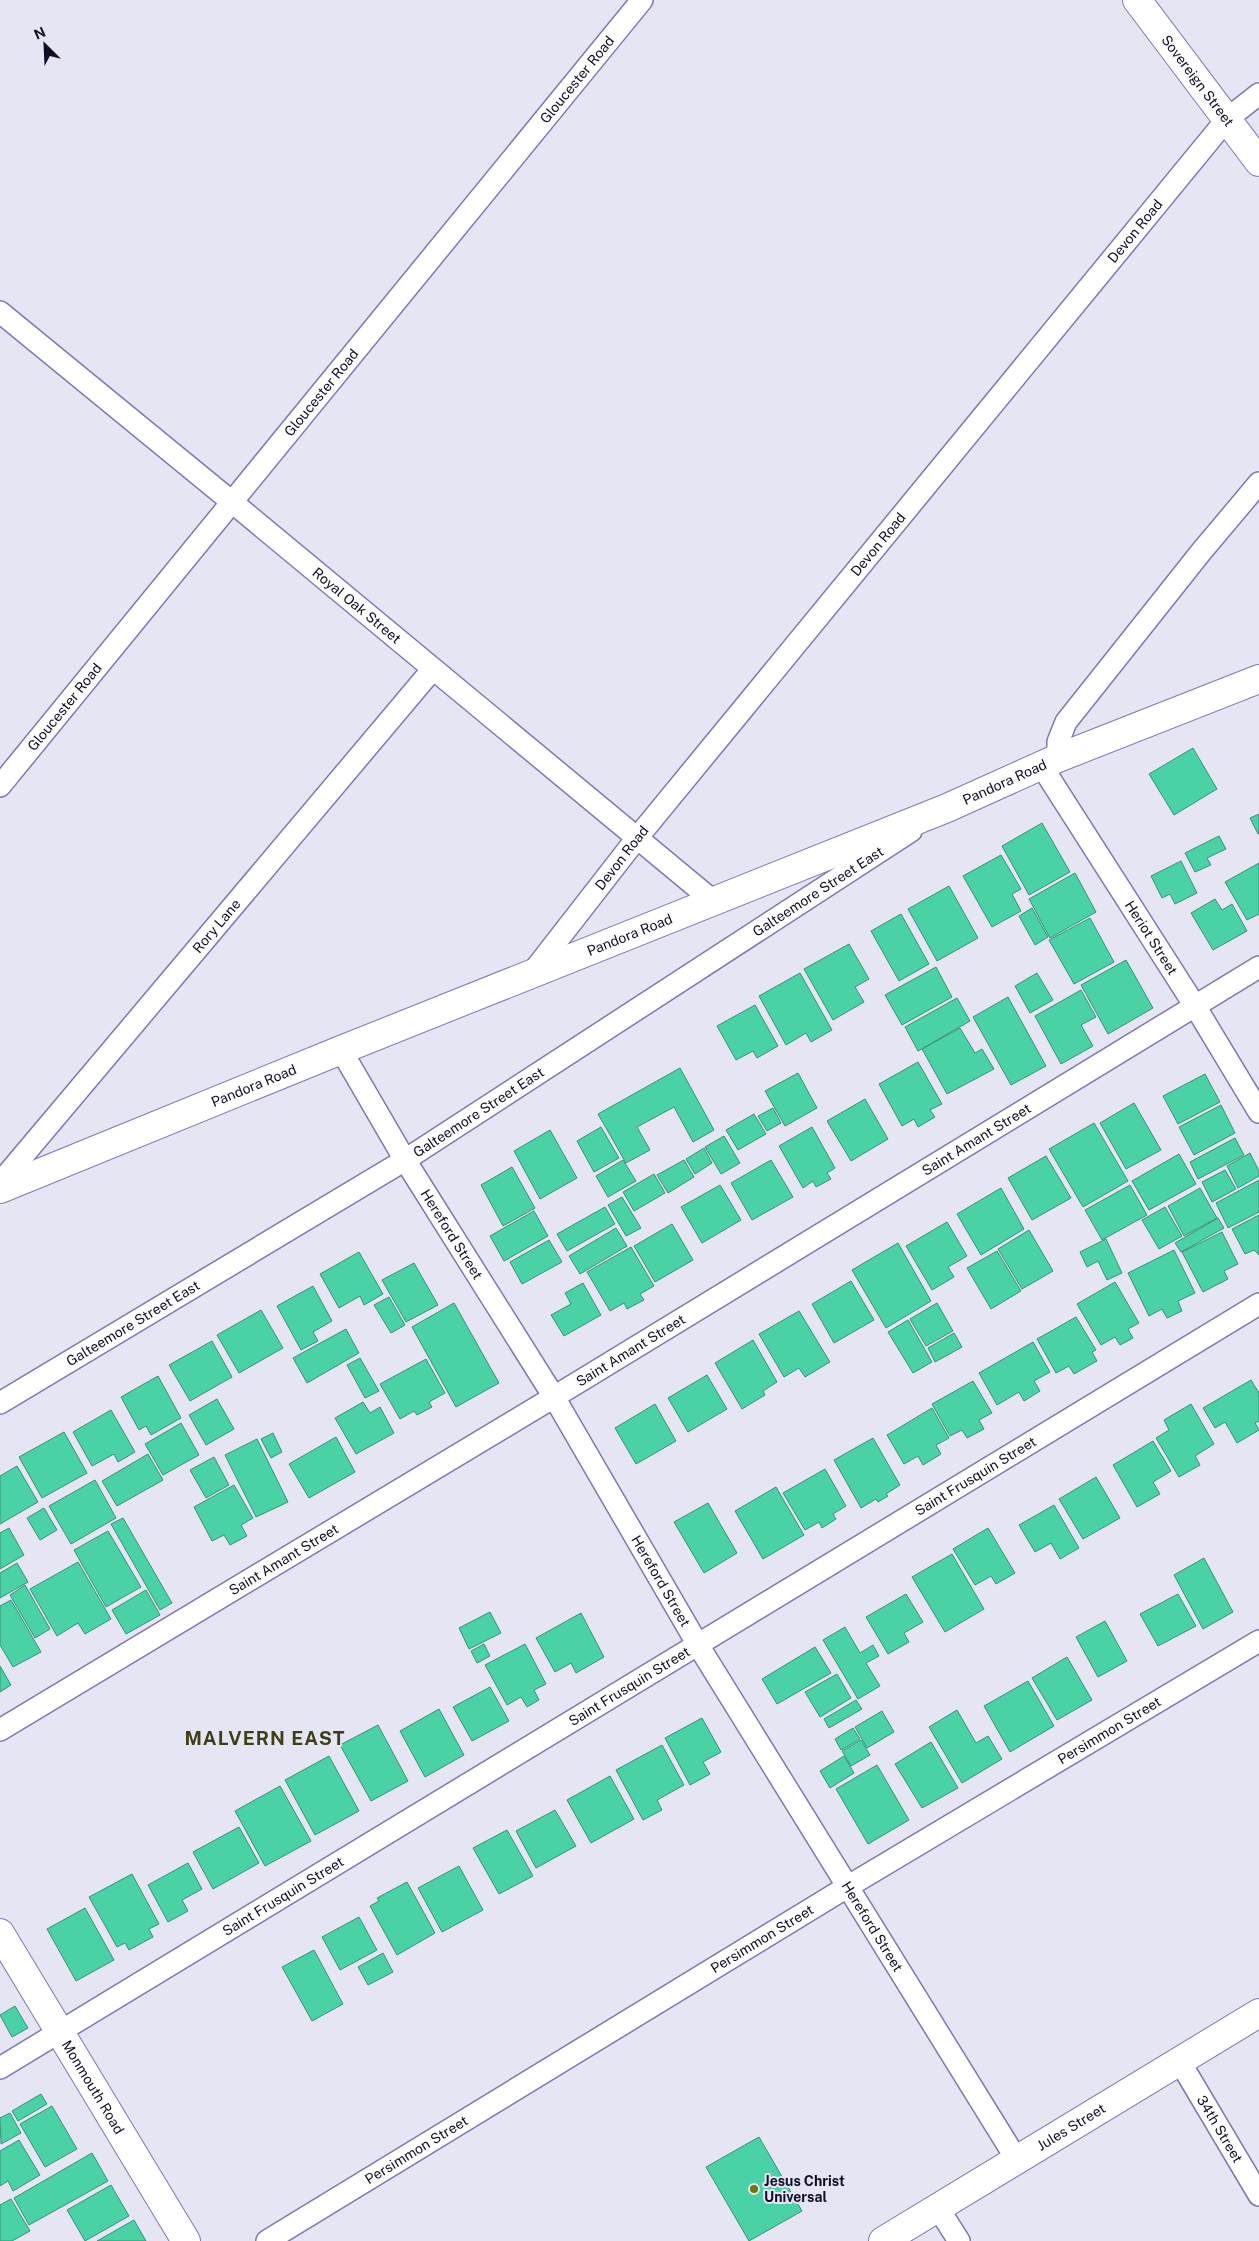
<svg xmlns="http://www.w3.org/2000/svg" width="1259" height="2241" font-family="'Public Sans',sans-serif">
  <style>
    .building { fill: #4ad1a6; stroke: #369374 }
    .lines { fill: none; stroke-linecap: round; stroke-linejoin: round }
    .street-casing { stroke: #7e77b8; stroke-width: 24 }
    .secondary-casing { stroke: #7e77b8; stroke-width: 30 }
    .street { stroke: #fff; stroke-width: 21 }
    .secondary { stroke: #fff; stroke-width: 28 }
    .poi-dot { fill: #747216; stroke: #e6e5f4; stroke-width: 2 }
    .labels { text-anchor: middle; dominant-baseline: central; stroke-width: 4; stroke-linejoin: round; paint-order: stroke }
    .street-label { font-size: 14px; fill: #110d26; stroke: #e6e5f4 }
    .poi-label { font-size: 14px; font-weight: bold; fill: #110d26; stroke: #e6e5f4; text-anchor: start }
    .district-label { font-size: 19px; font-weight: bold; letter-spacing: 1px; fill: #3f3e15; stroke: #e6e5f4 }
  </style>
  <rect width="100%" height="100%" fill="#e6e5f4"/>
  <!-- building -->
  <g class="building">
    <polygon points="1193,748 1217,789 1174,815 1149,774"/>
    <polygon points="1259,814 1259,834 1258,834 1250,818"/>
    <polygon points="1042,823 1070,872 1029,895 1002,846"/>
    <polygon points="1219,836 1226,849 1207,858 1211,865 1195,872 1185,853"/>
    <polygon points="1001,855 1021,889 1012,894 1021,911 992,927 963,876"/>
    <polygon points="1181,861 1197,893 1175,904 1170,894 1162,898 1151,876"/>
    <polygon points="1259,863 1259,914 1247,920 1225,882"/>
    <polygon points="1075,873 1096,912 1050,938 1029,899"/>
    <polygon points="949,886 978,938 937,961 908,909"/>
    <polygon points="1215,899 1222,910 1232,904 1247,931 1213,950 1191,913"/>
    <polygon points="1032,908 1048,937 1035,945 1019,916"/>
    <polygon points="901,914 929,964 899,981 871,931"/>
    <polygon points="1090,918 1114,962 1074,984 1049,940"/>
    <polygon points="849,944 869,979 855,987 864,1002 833,1020 804,969"/>
    <polygon points="1126,960 1153,1008 1108,1034 1081,985"/>
    <polygon points="936,967 952,997 902,1025 885,995"/>
    <polygon points="800,973 832,1030 811,1042 806,1033 786,1045 759,996"/>
    <polygon points="1037,973 1053,1000 1030,1013 1015,986"/>
    <polygon points="1081,990 1096,1017 1081,1025 1093,1046 1061,1064 1035,1016"/>
    <polygon points="1008,997 1046,1066 1011,1085 973,1017"/>
    <polygon points="957,998 970,1021 918,1051 905,1027"/>
    <polygon points="755,1005 778,1046 757,1058 753,1051 736,1060 717,1026"/>
    <polygon points="960,1028 975,1053 982,1049 994,1069 947,1094 922,1049"/>
    <polygon points="918,1062 942,1104 930,1110 935,1117 918,1127 914,1119 902,1126 879,1084"/>
    <polygon points="680,1068 714,1130 693,1142 674,1107 637,1127 650,1150 626,1163 598,1114"/>
    <polygon points="798,1073 817,1108 785,1126 765,1091"/>
    <polygon points="1205,1074 1220,1102 1178,1124 1163,1096"/>
    <polygon points="865,1099 888,1139 851,1161 827,1121"/>
    <polygon points="1134,1103 1161,1150 1126,1169 1100,1123"/>
    <polygon points="1221,1105 1235,1133 1194,1155 1179,1127"/>
    <polygon points="773,1108 781,1123 767,1131 758,1116"/>
    <polygon points="754,1114 766,1134 738,1150 726,1130"/>
    <polygon points="1094,1123 1128,1181 1083,1207 1049,1149"/>
    <polygon points="601,1127 619,1158 594,1172 577,1141"/>
    <polygon points="812,1127 835,1168 827,1173 831,1179 816,1187 813,1181 803,1188 779,1146"/>
    <polygon points="550,1130 577,1178 540,1199 514,1151"/>
    <polygon points="724,1136 740,1163 721,1174 705,1147"/>
    <polygon points="1235,1138 1244,1155 1198,1179 1190,1162"/>
    <polygon points="704,1148 712,1163 695,1174 686,1159"/>
    <polygon points="1250,1153 1259,1171 1259,1176 1238,1188 1227,1166"/>
    <polygon points="1179,1154 1196,1184 1149,1210 1132,1181"/>
    <polygon points="1046,1156 1071,1198 1032,1220 1008,1178"/>
    <polygon points="623,1160 636,1181 608,1197 596,1176"/>
    <polygon points="684,1160 694,1177 668,1193 657,1175"/>
    <polygon points="771,1160 793,1197 752,1220 731,1183"/>
    <polygon points="512,1167 535,1208 503,1226 481,1185"/>
    <polygon points="1225,1170 1236,1189 1212,1202 1202,1182"/>
    <polygon points="654,1174 665,1193 634,1211 623,1192"/>
    <polygon points="1259,1180 1259,1212 1228,1228 1216,1203"/>
    <polygon points="720,1185 741,1220 702,1243 681,1207"/>
    <polygon points="1130,1185 1147,1215 1102,1240 1085,1210"/>
    <polygon points="1001,1188 1024,1229 981,1255 957,1214"/>
    <polygon points="1200,1188 1217,1218 1184,1236 1168,1206"/>
    <polygon points="622,1197 641,1228 626,1236 608,1205"/>
    <polygon points="605,1207 615,1224 567,1251 557,1234"/>
    <polygon points="1165,1207 1182,1236 1159,1249 1142,1220"/>
    <polygon points="534,1211 548,1236 504,1261 490,1236"/>
    <polygon points="1259,1215 1259,1255 1254,1250 1245,1254 1232,1229"/>
    <polygon points="1218,1218 1224,1228 1181,1252 1175,1243"/>
    <polygon points="947,1222 967,1256 948,1267 954,1277 932,1290 906,1246"/>
    <polygon points="672,1224 693,1260 655,1282 634,1246"/>
    <polygon points="616,1228 627,1246 580,1274 569,1256"/>
    <polygon points="1029,1230 1053,1271 1022,1289 998,1249"/>
    <polygon points="1222,1232 1238,1264 1224,1271 1228,1279 1203,1292 1182,1252"/>
    <polygon points="1106,1239 1122,1273 1107,1280 1098,1261 1087,1267 1080,1252"/>
    <polygon points="549,1240 562,1262 522,1284 510,1262"/>
    <polygon points="898,1243 931,1301 886,1328 852,1270"/>
    <polygon points="631,1247 654,1286 640,1294 644,1300 627,1309 624,1303 610,1311 587,1272"/>
    <polygon points="1174,1250 1195,1293 1178,1301 1182,1311 1167,1318 1162,1309 1149,1316 1128,1273"/>
    <polygon points="997,1251 1021,1291 991,1309 967,1268"/>
    <polygon points="359,1252 383,1294 364,1305 360,1296 339,1308 320,1274"/>
    <polygon points="414,1263 438,1305 406,1322 382,1280"/>
    <polygon points="851,1281 874,1320 834,1343 812,1304"/>
    <polygon points="1115,1282 1139,1323 1128,1329 1133,1338 1120,1345 1115,1337 1101,1345 1077,1304"/>
    <polygon points="583,1283 601,1315 564,1336 551,1315 571,1304 565,1293"/>
    <polygon points="313,1286 332,1321 313,1332 318,1341 301,1350 277,1306"/>
    <polygon points="389,1297 405,1325 391,1333 374,1305"/>
    <polygon points="454,1303 499,1383 456,1407 412,1327"/>
    <polygon points="937,1303 953,1331 926,1346 910,1319"/>
    <polygon points="261,1310 283,1348 239,1373 217,1335"/>
    <polygon points="799,1311 830,1362 805,1377 799,1368 784,1377 759,1334"/>
    <polygon points="1076,1317 1096,1350 1092,1352 1097,1361 1074,1374 1069,1366 1056,1373 1037,1339"/>
    <polygon points="908,1320 932,1362 913,1373 888,1332"/>
    <polygon points="346,1329 359,1353 307,1383 293,1358"/>
    <polygon points="954,1333 962,1347 935,1362 928,1348"/>
    <polygon points="753,1340 777,1382 763,1391 765,1395 742,1409 715,1363"/>
    <polygon points="212,1341 232,1377 190,1401 169,1365"/>
    <polygon points="1033,1342 1050,1372 1034,1381 1040,1391 1024,1401 1019,1392 997,1405 979,1373"/>
    <polygon points="360,1358 379,1391 365,1398 347,1365"/>
    <polygon points="426,1359 445,1393 429,1402 432,1407 417,1415 414,1411 400,1419 380,1384"/>
    <polygon points="707,1375 727,1409 688,1432 668,1398"/>
    <polygon points="158,1376 181,1418 151,1435 146,1426 139,1430 121,1397"/>
    <polygon points="1251,1380 1259,1393 1259,1421 1255,1423 1259,1430 1237,1443 1225,1422 1215,1428 1203,1408"/>
    <polygon points="973,1381 992,1413 979,1420 984,1429 967,1438 962,1430 950,1436 932,1404"/>
    <polygon points="217,1399 234,1429 206,1445 189,1415"/>
    <polygon points="363,1402 370,1413 380,1407 394,1433 356,1454 335,1418"/>
    <polygon points="655,1404 676,1441 636,1464 615,1428"/>
    <polygon points="1191,1404 1214,1444 1195,1456 1200,1465 1179,1477 1156,1438 1169,1430 1164,1420"/>
    <polygon points="932,1408 949,1438 936,1445 941,1454 923,1465 918,1456 904,1464 887,1435"/>
    <polygon points="111,1410 135,1452 118,1462 114,1454 92,1466 73,1432"/>
    <polygon points="181,1423 199,1455 163,1475 145,1444"/>
    <polygon points="64,1432 87,1473 42,1498 19,1457"/>
    <polygon points="273,1433 282,1452 271,1458 261,1439"/>
    <polygon points="336,1437 355,1472 309,1498 289,1464"/>
    <polygon points="873,1438 900,1485 886,1494 888,1496 878,1502 876,1499 861,1508 834,1460"/>
    <polygon points="257,1439 288,1502 256,1517 225,1455"/>
    <polygon points="1153,1441 1171,1471 1153,1482 1160,1494 1137,1507 1113,1465"/>
    <polygon points="148,1454 163,1480 117,1506 102,1481"/>
    <polygon points="214,1457 229,1485 206,1498 190,1470"/>
    <polygon points="17,1466 38,1502 0,1524 0,1476"/>
    <polygon points="825,1469 846,1506 833,1514 836,1519 822,1528 819,1522 805,1530 783,1493"/>
    <polygon points="1096,1477 1120,1518 1083,1539 1059,1499"/>
    <polygon points="95,1480 116,1518 71,1544 49,1506"/>
    <polygon points="234,1485 253,1518 241,1525 247,1536 230,1545 224,1535 212,1541 194,1507"/>
    <polygon points="776,1487 804,1535 763,1559 735,1511"/>
    <polygon points="708,1503 737,1553 704,1573 674,1522"/>
    <polygon points="1054,1505 1079,1548 1060,1559 1051,1543 1035,1552 1019,1525"/>
    <polygon points="44,1508 57,1530 40,1540 27,1518"/>
    <polygon points="123,1518 172,1603 160,1610 111,1524"/>
    <polygon points="9,1528 24,1555 0,1569 0,1533"/>
    <polygon points="988,1528 1015,1573 996,1584 991,1576 975,1585 953,1549"/>
    <polygon points="108,1531 141,1587 106,1607 74,1550"/>
    <polygon points="952,1554 984,1609 945,1632 912,1577"/>
    <polygon points="1204,1558 1233,1612 1203,1629 1174,1575"/>
    <polygon points="78,1562 111,1619 85,1634 78,1623 57,1636 30,1589"/>
    <polygon points="17,1563 28,1582 0,1598 0,1573"/>
    <polygon points="25,1585 50,1629 35,1638 10,1595"/>
    <polygon points="146,1590 160,1615 126,1634 112,1610"/>
    <polygon points="906,1594 923,1622 904,1633 909,1642 888,1654 866,1617"/>
    <polygon points="1178,1594 1196,1626 1158,1646 1140,1614"/>
    <polygon points="11,1600 41,1652 13,1667 0,1645 0,1606"/>
    <polygon points="490,1612 501,1633 469,1649 459,1628"/>
    <polygon points="581,1613 604,1657 576,1673 571,1663 555,1672 536,1638"/>
    <polygon points="1105,1621 1127,1661 1098,1677 1076,1637"/>
    <polygon points="845,1627 860,1653 873,1645 879,1656 866,1663 880,1686 858,1699 823,1640"/>
    <polygon points="484,1644 490,1656 477,1663 471,1651"/>
    <polygon points="525,1644 546,1684 534,1690 539,1700 527,1707 521,1697 507,1705 485,1665"/>
    <polygon points="815,1647 831,1673 777,1704 762,1679"/>
    <polygon points="1067,1657 1092,1700 1057,1720 1032,1678"/>
    <polygon points="0,1666 11,1685 0,1692"/>
    <polygon points="837,1674 851,1698 820,1717 805,1692"/>
    <polygon points="1028,1681 1054,1726 1010,1752 984,1706"/>
    <polygon points="490,1687 509,1721 472,1741 453,1707"/>
    <polygon points="856,1700 862,1709 829,1728 824,1719"/>
    <polygon points="439,1709 464,1755 425,1777 400,1731"/>
    <polygon points="957,1710 976,1743 988,1736 1002,1759 962,1783 929,1727"/>
    <polygon points="882,1711 894,1732 867,1748 855,1727"/>
    <polygon points="702,1718 721,1752 703,1762 710,1774 690,1785 665,1738"/>
    <polygon points="378,1725 408,1781 371,1801 340,1745"/>
    <polygon points="853,1728 860,1739 841,1750 835,1739"/>
    <polygon points="861,1740 870,1755 851,1766 842,1751"/>
    <polygon points="931,1742 958,1788 922,1808 895,1764"/>
    <polygon points="662,1745 684,1785 657,1800 662,1810 643,1820 616,1770"/>
    <polygon points="329,1756 359,1811 315,1835 285,1780"/>
    <polygon points="844,1756 854,1773 830,1788 820,1771"/>
    <polygon points="877,1765 909,1820 868,1844 836,1789"/>
    <polygon points="610,1776 634,1819 591,1843 567,1800"/>
    <polygon points="280,1786 311,1841 265,1866 235,1811"/>
    <polygon points="555,1810 576,1846 536,1868 516,1831"/>
    <polygon points="239,1827 259,1863 213,1889 193,1852"/>
    <polygon points="507,1830 533,1876 499,1894 473,1848"/>
    <polygon points="188,1863 202,1889 182,1900 188,1911 168,1922 148,1885"/>
    <polygon points="459,1866 483,1910 442,1932 418,1888"/>
    <polygon points="132,1874 159,1924 149,1929 153,1937 129,1950 125,1943 117,1947 89,1897"/>
    <polygon points="407,1882 435,1933 397,1955 370,1906 379,1901 377,1898"/>
    <polygon points="85,1908 114,1960 76,1981 47,1929"/>
    <polygon points="359,1917 377,1950 340,1970 322,1937"/>
    <polygon points="314,1950 343,2004 312,2021 282,1967"/>
    <polygon points="383,1953 393,1972 368,1985 358,1967"/>
    <polygon points="15,2006 28,2028 12,2037 0,2015"/>
    <polygon points="41,2094 47,2104 18,2121 12,2111"/>
    <polygon points="52,2106 77,2149 45,2167 20,2124"/>
    <polygon points="10,2113 21,2133 1,2144 0,2118"/>
    <polygon points="759,2137 802,2211 749,2241 706,2167"/>
    <polygon points="19,2140 40,2175 13,2191 8,2181 0,2186 0,2151"/>
    <polygon points="92,2153 108,2181 29,2225 14,2198"/>
    <polygon points="111,2185 129,2216 85,2241 67,2210"/>
    <polygon points="11,2199 30,2231 12,2241 0,2241 0,2205"/>
    <polygon points="134,2220 146,2241 97,2241"/>
  </g>
  <g class="lines">
    <!-- street casing -->
    <g class="street-casing">
      <g id="street">
        <path id="s1" d="M 0,312 L 232,502 L 712,900"/>
        <polyline points="1058,758 1058,742 1066,722 1201,552 1259,483"/>
        <path id="s2" d="M 1041,765 L 1195,1006 L 1259,1112"/>
        <path id="s3" d="M 0,786 L 642,0"/>
        <path id="s4" d="M 532,973 L 637,838 L 1227,119 L 1259,94"/>
        <path id="s5" d="M 341,1050 L 405,1160 L 554,1397 L 698,1645 L 1017,2160"/>
        <path id="s6" d="M 0,1183 L 432,670"/>
        <path id="s7" d="M 0,1403 L 405,1160 L 911,831"/>
        <path id="s8" d="M 0,1730 L 554,1397 L 1259,967"/>
        <path id="s9" d="M 1180,2062 L 1259,2195"/>
        <path id="s10" d="M 0,2068 L 1259,1304"/>
        <polyline points="938,2208 959,2241"/>
        <path id="s11" d="M 267,2241 L 847,1887 L 1259,1641"/>
      </g>
    </g>
    <!-- secondary casing -->
    <g class="secondary-casing">
      <g id="secondary">
        <path id="s12" d="M 1137,0 L 1259,162"/>
        <path id="s13" d="M 0,1189 L 341,1050 L 947,808 L 1058,758 L 1259,679"/>
        <path id="s14" d="M 0,1933 L 186,2241"/>
        <path id="s15" d="M 883,2241 L 1259,2013"/>
      </g>
    </g>
    <!-- street -->
    <use href="#street" class="street"/>
    <!-- secondary -->
    <use href="#secondary" class="secondary"/>
  </g>
  <!-- markers -->
  <circle class="poi-dot" cx="754" cy="2189" r="5"/>
  <g class="labels">
    <!-- street labels -->
    <g class="street-label">
      <text stroke="none"><textPath href="#s3" startOffset="912">Gloucester Road</textPath></text>
      <text stroke="none"><textPath href="#s12" startOffset="101">Sovereign Street</textPath></text>
      <text stroke="none"><textPath href="#s4" startOffset="956">Devon Road</textPath></text>
      <text stroke="none"><textPath href="#s3" startOffset="508">Gloucester Road</textPath></text>
      <text stroke="none"><textPath href="#s4" startOffset="551">Devon Road</textPath></text>
      <text stroke="none"><textPath href="#s1" startOffset="462">Royal Oak Street</textPath></text>
      <text stroke="none"><textPath href="#s3" startOffset="102">Gloucester Road</textPath></text>
      <text stroke="none"><textPath href="#s13" startOffset="1084">Pandora Road</textPath></text>
      <text stroke="none"><textPath href="#s4" startOffset="146">Devon Road</textPath></text>
      <text stroke="none"><textPath href="#s7" startOffset="965">Galteemore Street East</textPath></text>
      <text stroke="none"><textPath href="#s6" startOffset="336">Rory Lane</textPath></text>
      <text stroke="none"><textPath href="#s13" startOffset="679">Pandora Road</textPath></text>
      <text stroke="none"><textPath href="#s2" startOffset="205">Heriot Street</textPath></text>
      <text stroke="none"><textPath href="#s13" startOffset="274">Pandora Road</textPath></text>
      <text stroke="none"><textPath href="#s7" startOffset="560">Galteemore Street East</textPath></text>
      <text stroke="none"><textPath href="#s8" startOffset="1141">Saint Amant Street</textPath></text>
      <text stroke="none"><textPath href="#s5" startOffset="215">Hereford Street</textPath></text>
      <text stroke="none"><textPath href="#s7" startOffset="155">Galteemore Street East</textPath></text>
      <text stroke="none"><textPath href="#s8" startOffset="736">Saint Amant Street</textPath></text>
      <text stroke="none"><textPath href="#s10" startOffset="1141">Saint Frusquin Street</textPath></text>
      <text stroke="none"><textPath href="#s8" startOffset="331">Saint Amant Street</textPath></text>
      <text stroke="none"><textPath href="#s5" startOffset="620">Hereford Street</textPath></text>
      <text stroke="none"><textPath href="#s10" startOffset="736">Saint Frusquin Street</textPath></text>
      <text stroke="none"><textPath href="#s11" startOffset="985">Persimmon Street</textPath></text>
      <text stroke="none"><textPath href="#s10" startOffset="331">Saint Frusquin Street</textPath></text>
      <text stroke="none"><textPath href="#s5" startOffset="1025">Hereford Street</textPath></text>
      <text stroke="none"><textPath href="#s11" startOffset="580">Persimmon Street</textPath></text>
      <text stroke="none"><textPath href="#s14" startOffset="180">Monmouth Road</textPath></text>
      <text stroke="none"><textPath href="#s15" startOffset="220">Jules Street</textPath></text>
      <text stroke="none"><textPath href="#s9" startOffset="78">34th Street</textPath></text>
      <text stroke="none"><textPath href="#s11" startOffset="175">Persimmon Street</textPath></text>
    </g>
    <!-- poi labels -->
    <g class="poi-label">
      <text x="764" y="2181">Jesus Christ<tspan x="764" dy="16">Universal</tspan></text>
    </g>
    <!-- district labels -->
    <g class="district-label">
      <text x="265" y="1738">MALVERN EAST</text>
    </g>
  </g>
  <!-- north arrow -->
  <g transform="translate(45 45) rotate(336)" stroke="#e6e5f4" stroke-width="4" paint-order="stroke">
  <path d="M0-4L9 19L0 12L-9 19Z" fill="#110d26"/>
  <text y="-8" font-size="14" font-weight="bold" text-anchor="middle" fill="#110d26">N</text>
  </g>
</svg>
